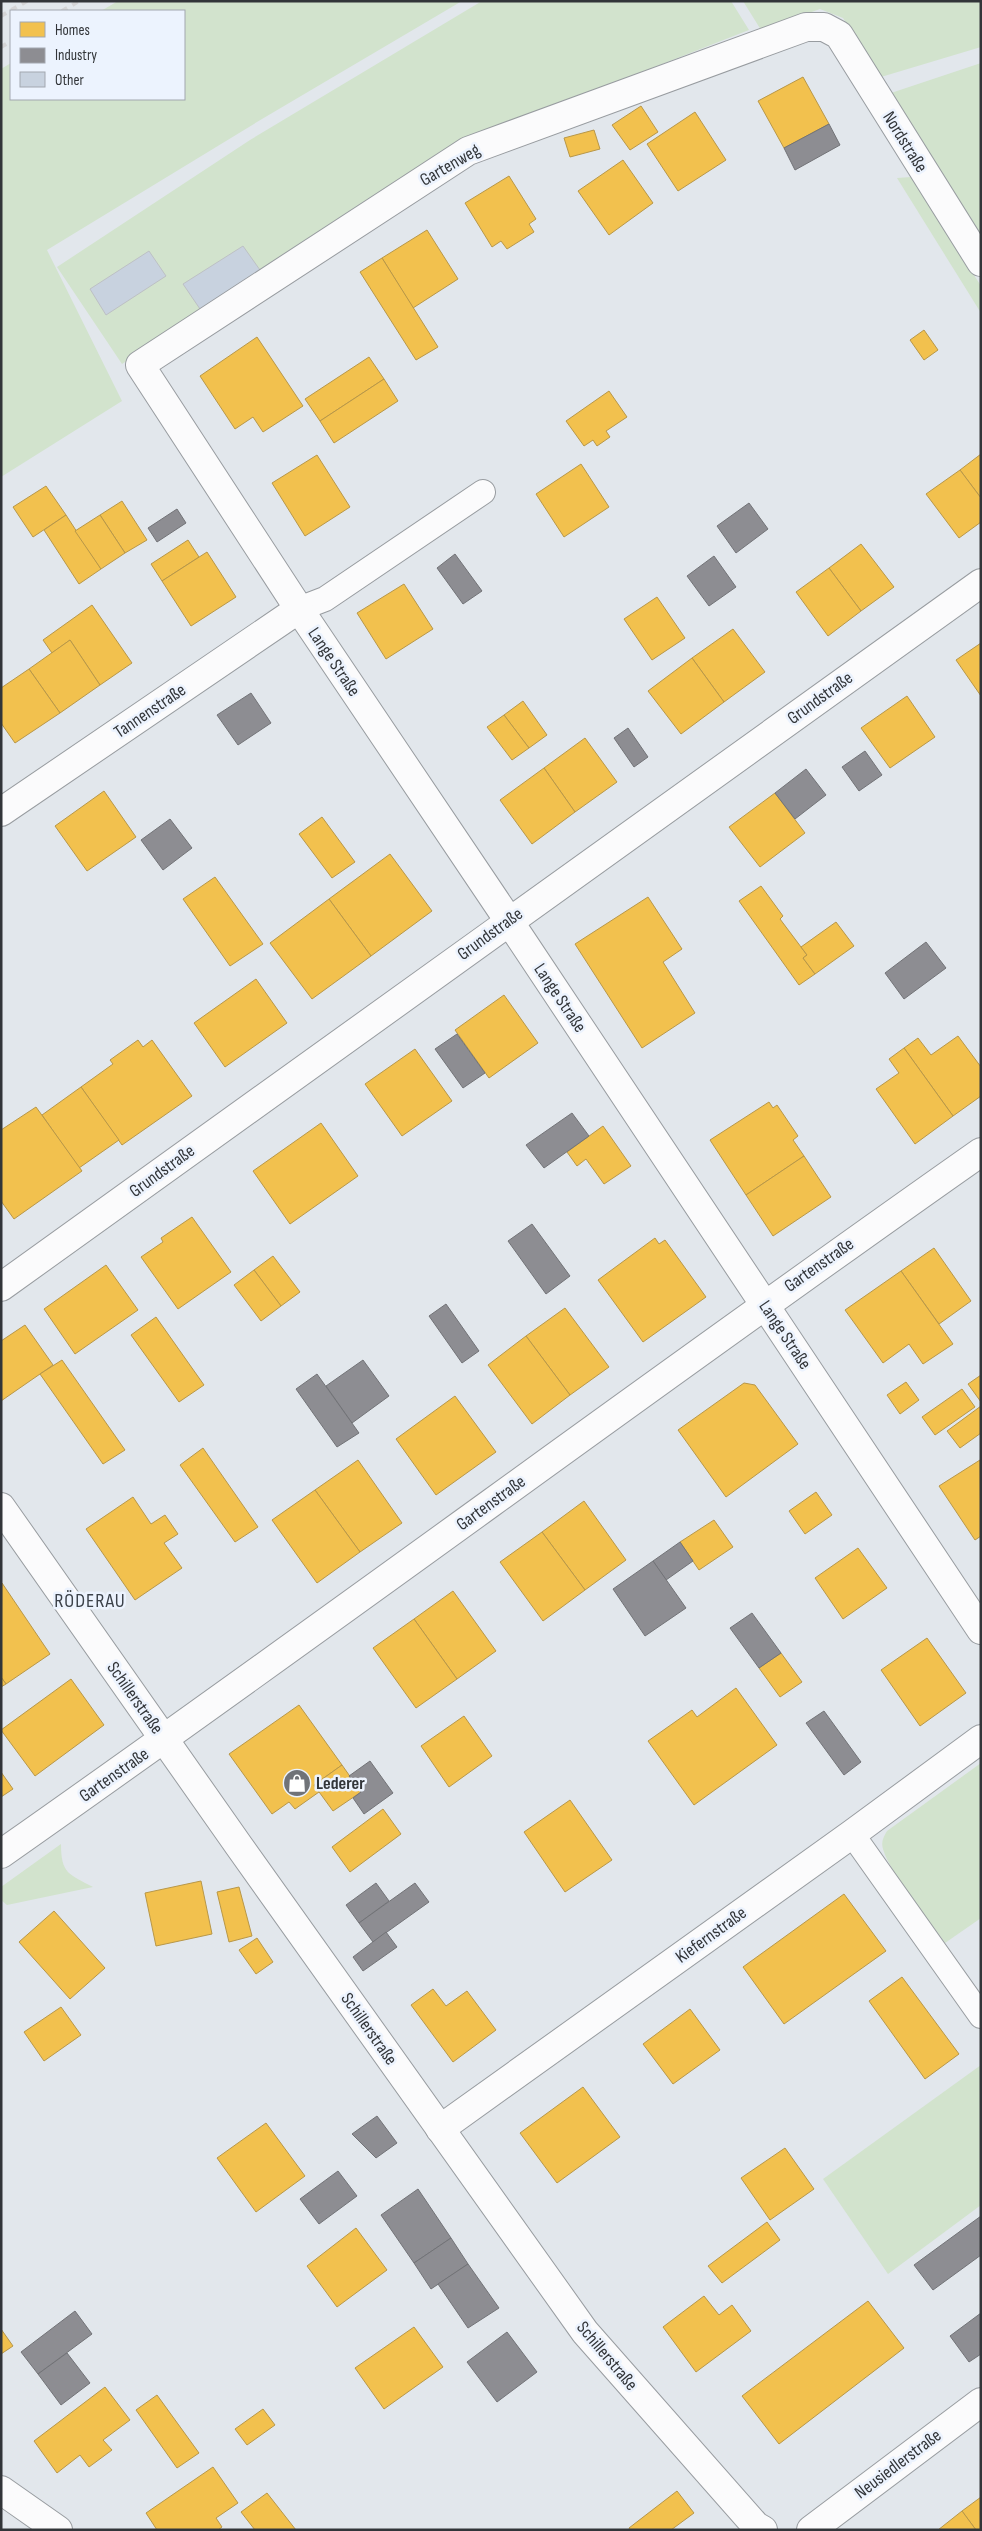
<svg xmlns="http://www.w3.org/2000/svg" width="982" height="2531" font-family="'Sofia Sans Condensed',sans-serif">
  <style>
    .green { fill: #d2e3cd }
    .homes { fill: #f2c14e; stroke: #b89748 }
    .industry { fill: #8d8d92; stroke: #727377 }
    .building { fill: #c8d2df; stroke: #bdc0c4 }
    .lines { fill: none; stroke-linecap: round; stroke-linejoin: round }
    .lane-casing { stroke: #989ca0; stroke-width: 26 }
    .street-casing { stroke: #989ca0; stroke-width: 30 }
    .lane { stroke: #fbfbfc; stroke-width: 24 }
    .street { stroke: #fbfbfc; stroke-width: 28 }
    .rail { stroke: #d4d4d6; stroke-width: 4; stroke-dasharray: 6 6; stroke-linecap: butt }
    .labels { text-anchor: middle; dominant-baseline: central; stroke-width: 5; stroke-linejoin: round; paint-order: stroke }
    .street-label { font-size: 18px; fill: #323539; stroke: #ecf3fe }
    .poi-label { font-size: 18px; font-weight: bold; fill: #323539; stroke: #ecf3fe; text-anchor: start }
    .quarter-label { font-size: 20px; letter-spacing: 1px; fill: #3c424a; stroke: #ecf3fe }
  </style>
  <rect width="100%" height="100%" fill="#e2e7ec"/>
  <!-- green -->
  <g class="green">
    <polygon points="118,1 462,1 262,119 47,250 122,401 1,477 1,69 11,63 11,99 184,99 184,11 101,11"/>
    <polygon points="482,1 731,1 749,30 463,142 122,364 57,267 250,140"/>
    <polygon points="743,1 981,1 981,47 881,77 843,18 820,9 761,30"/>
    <polygon points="981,63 981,239 891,93"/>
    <polygon points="911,177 981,286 981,313 897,178"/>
    <path d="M 981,1763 L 981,1918 L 945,1943 C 930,1921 889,1872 883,1849 C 881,1842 883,1838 887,1831 Z"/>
    <path d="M 61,1844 C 61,1874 69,1874 93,1887 L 7,1905 L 1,1900 L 1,1887 Z"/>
    <polygon points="981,2065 981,2205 888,2274 823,2179"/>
  </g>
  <!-- homes -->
  <g class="homes">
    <polygon points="803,77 829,124 784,148 758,101"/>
    <polygon points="641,106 658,132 630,150 612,125"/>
    <polygon points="695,112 726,160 678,191 647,144"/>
    <polygon points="594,130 600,149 570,157 564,138"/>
    <polygon points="623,160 653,203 609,235 578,191"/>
    <polygon points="509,176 536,219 529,224 534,232 507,249 501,241 492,247 465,203"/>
    <polygon points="427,230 458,279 413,308 382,258"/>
    <polygon points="382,258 438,347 416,360 360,272"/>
    <polygon points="924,330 938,350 924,360 910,340"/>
    <polygon points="257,337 303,406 263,432 253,417 235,429 200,376"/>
    <polygon points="369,357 384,379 320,421 305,399"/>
    <polygon points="384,379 398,401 334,443 320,421"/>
    <polygon points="609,391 627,417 606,431 610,437 597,446 593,440 584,446 566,421"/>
    <polygon points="981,454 981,498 960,470"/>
    <polygon points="317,455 350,507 305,536 272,483"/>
    <polygon points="581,464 609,507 564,537 536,494"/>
    <polygon points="960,470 981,498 981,522 959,538 926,494"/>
    <polygon points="46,486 66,515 33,537 13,507"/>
    <polygon points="122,501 147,540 125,553 100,515"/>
    <polygon points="66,515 101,569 79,584 44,530"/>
    <polygon points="100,515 125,553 101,569 75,531"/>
    <polygon points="188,540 199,557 162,581 151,564"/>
    <polygon points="861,544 894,587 861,611 829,568"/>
    <polygon points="207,552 236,597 191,626 162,581"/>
    <polygon points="829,568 861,611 828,636 796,592"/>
    <polygon points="404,584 433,629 386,659 357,613"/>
    <polygon points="657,597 685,638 652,660 624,619"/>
    <polygon points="92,605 132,663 100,685 70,640 52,653 43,640"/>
    <polygon points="733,629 765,672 724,702 692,658"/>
    <polygon points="70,640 100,685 60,713 29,669"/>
    <polygon points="981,643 981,696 956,660"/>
    <polygon points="692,658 724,702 681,734 648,691"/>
    <polygon points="29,669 60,713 15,743 1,723 1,688"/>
    <polygon points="907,696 935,737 890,768 861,728"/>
    <polygon points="523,701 547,735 529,748 504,715"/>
    <polygon points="504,715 529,748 512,760 487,727"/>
    <polygon points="585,738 617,782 575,812 544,768"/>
    <polygon points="544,768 575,812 532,844 500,800"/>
    <polygon points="104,791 136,837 87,871 55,826"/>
    <polygon points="775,793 805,833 760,867 729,827"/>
    <polygon points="322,817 355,862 332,878 299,834"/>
    <polygon points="390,854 432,911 371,956 329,899"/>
    <polygon points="215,877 263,944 230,966 183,899"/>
    <polygon points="761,886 783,916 780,919 807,955 803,958 815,974 799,985 739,901"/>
    <polygon points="648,897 682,949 663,962 695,1013 642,1048 575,944"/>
    <polygon points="329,899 371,956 312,999 270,943"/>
    <polygon points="836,922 854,946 815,974 803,958 807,955 801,947"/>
    <polygon points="256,979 287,1023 225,1067 194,1023"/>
    <polygon points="504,995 538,1043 489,1078 455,1030"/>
    <polygon points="958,1036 981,1067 981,1096 953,1116 904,1048 918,1038 931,1055"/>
    <polygon points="138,1040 143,1047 152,1040 192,1096 122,1145 81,1087 113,1064 110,1060"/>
    <polygon points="904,1048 953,1116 915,1144 876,1089 899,1073 889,1059"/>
    <polygon points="415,1049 452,1101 402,1136 365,1084"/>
    <polygon points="81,1087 119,1140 79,1168 42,1115"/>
    <polygon points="769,1102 773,1108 777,1105 798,1136 793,1140 804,1156 746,1195 710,1140"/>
    <polygon points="36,1107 82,1171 14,1219 1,1201 1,1130"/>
    <polygon points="321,1123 358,1176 290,1224 253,1171"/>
    <polygon points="603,1126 631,1166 604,1184 586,1159 577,1166 567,1152"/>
    <polygon points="804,1156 831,1197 773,1236 746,1195"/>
    <polygon points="192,1217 231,1272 178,1309 141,1257 163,1242 161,1238"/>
    <polygon points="655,1238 659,1244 665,1240 706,1297 643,1342 598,1280"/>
    <polygon points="934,1248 971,1301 939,1324 901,1271"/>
    <polygon points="273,1256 300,1292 281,1306 254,1270"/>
    <polygon points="106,1265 138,1310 75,1354 44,1309"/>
    <polygon points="254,1270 281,1306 261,1321 234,1285"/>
    <polygon points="901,1271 953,1344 923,1364 909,1344 883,1363 845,1310"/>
    <polygon points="565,1308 609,1367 570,1395 526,1336"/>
    <polygon points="156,1317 204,1385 179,1402 131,1335"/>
    <polygon points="25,1325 53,1365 1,1401 1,1341"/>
    <polygon points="526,1336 570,1395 532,1424 488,1365"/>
    <polygon points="62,1360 125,1450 103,1464 40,1374"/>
    <polygon points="981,1375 981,1402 968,1384"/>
    <polygon points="906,1382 919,1400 900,1414 887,1395"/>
    <polygon points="744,1383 755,1385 798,1444 726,1497 678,1430"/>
    <polygon points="962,1389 975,1407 935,1435 922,1417"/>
    <polygon points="455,1396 496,1452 436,1495 396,1439"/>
    <polygon points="981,1406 981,1433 960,1448 947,1431"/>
    <polygon points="203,1448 258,1527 235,1542 180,1465"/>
    <polygon points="358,1460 402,1523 360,1552 315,1490"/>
    <polygon points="980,1460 981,1536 975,1540 939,1486"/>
    <polygon points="315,1490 360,1552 317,1583 272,1520"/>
    <polygon points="816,1492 832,1515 805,1534 789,1511"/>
    <polygon points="133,1497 151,1524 165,1515 178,1534 164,1543 182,1568 135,1600 86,1529"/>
    <polygon points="584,1501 626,1560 585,1590 542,1532"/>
    <polygon points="714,1520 733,1547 699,1570 680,1542"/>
    <polygon points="542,1532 585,1590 543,1621 500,1562"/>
    <polygon points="858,1548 887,1588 843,1619 815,1578"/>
    <polygon points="2,1583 50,1654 6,1684 1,1677"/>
    <polygon points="453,1591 496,1651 457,1679 414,1619"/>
    <polygon points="414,1619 457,1679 416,1708 373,1648"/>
    <polygon points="927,1638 966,1693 920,1726 881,1670"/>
    <polygon points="781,1653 802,1682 780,1697 759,1668"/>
    <polygon points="1,1677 6,1684 1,1687"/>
    <polygon points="71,1679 104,1725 35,1776 1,1730"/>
    <polygon points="736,1688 777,1745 694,1805 648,1741 692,1710 697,1717"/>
    <polygon points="299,1705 342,1765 314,1785 319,1792 295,1809 289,1802 272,1814 229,1754"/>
    <polygon points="464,1716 492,1756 449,1787 421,1746"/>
    <polygon points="342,1765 361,1792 333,1811 314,1785"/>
    <polygon points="1,1772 13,1789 1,1797"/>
    <polygon points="570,1800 612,1860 565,1892 524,1832"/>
    <polygon points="383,1809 401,1834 350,1872 332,1847"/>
    <polygon points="201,1881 212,1934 156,1946 145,1893"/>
    <polygon points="239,1887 252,1936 229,1942 217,1892"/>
    <polygon points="844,1894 886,1951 784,2024 743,1967"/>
    <polygon points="54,1911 105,1968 70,1999 19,1942"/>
    <polygon points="257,1938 273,1962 256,1974 239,1950"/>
    <polygon points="902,1977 959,2054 925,2079 869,2001"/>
    <polygon points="433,1989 446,2006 467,1991 496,2030 453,2062 411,2005"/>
    <polygon points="61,2007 81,2035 44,2061 24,2032"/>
    <polygon points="690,2009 720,2050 673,2084 643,2044"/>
    <polygon points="583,2087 620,2137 557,2183 520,2133"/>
    <polygon points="266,2123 305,2176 256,2212 217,2158"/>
    <polygon points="785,2148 814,2189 770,2220 741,2178"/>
    <polygon points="767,2222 780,2240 722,2283 708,2266"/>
    <polygon points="356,2228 387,2270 337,2307 307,2266"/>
    <polygon points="704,2296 719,2315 732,2305 751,2331 696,2372 663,2327"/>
    <polygon points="868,2301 904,2348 779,2444 742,2396"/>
    <polygon points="414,2327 443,2367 384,2409 355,2368"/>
    <polygon points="1,2329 13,2346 1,2354"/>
    <polygon points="105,2387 130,2420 103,2440 112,2450 89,2467 80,2455 57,2473 34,2441"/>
    <polygon points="157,2395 199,2453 177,2468 136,2410"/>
    <polygon points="263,2409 275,2425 247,2445 235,2429"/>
    <polygon points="213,2467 238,2503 216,2518 222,2527 218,2530 157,2530 146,2513"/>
    <polygon points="677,2491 694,2513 671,2530 630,2530 629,2528"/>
    <polygon points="267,2493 296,2530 255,2530 241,2512"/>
    <polygon points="981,2497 981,2530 976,2530 962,2511"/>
    <polygon points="962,2511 976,2530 938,2530"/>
  </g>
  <!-- industry -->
  <g class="industry">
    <polygon points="829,124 840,145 795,170 784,148"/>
    <polygon points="749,503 768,529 736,553 717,526"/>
    <polygon points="177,509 186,523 157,542 148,528"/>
    <polygon points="455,554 482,591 463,604 437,568"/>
    <polygon points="714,556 736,587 709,606 687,576"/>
    <polygon points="251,693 271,723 238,745 217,715"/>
    <polygon points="628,728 648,757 634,767 614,738"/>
    <polygon points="865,751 882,775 859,791 842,767"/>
    <polygon points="806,769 826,795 795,819 775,793"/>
    <polygon points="170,819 192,848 163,870 141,840"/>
    <polygon points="926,942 946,968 904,999 885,973"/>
    <polygon points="457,1034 485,1073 463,1088 435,1049"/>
    <polygon points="572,1113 589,1136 544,1168 526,1145"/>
    <polygon points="532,1224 570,1276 546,1294 508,1241"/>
    <polygon points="446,1304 479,1351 462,1363 429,1316"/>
    <polygon points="363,1360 389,1396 352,1423 326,1386"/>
    <polygon points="317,1374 359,1433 337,1447 296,1389"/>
    <polygon points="680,1542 693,1561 666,1580 653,1561"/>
    <polygon points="653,1561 686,1608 645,1636 613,1589"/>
    <polygon points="752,1613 781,1653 759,1668 730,1628"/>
    <polygon points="824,1711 861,1762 844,1775 806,1723"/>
    <polygon points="370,1761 393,1793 364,1814 353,1798 361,1792 349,1776"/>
    <polygon points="376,1883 389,1901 359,1923 346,1905"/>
    <polygon points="415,1883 429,1902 373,1942 359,1923"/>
    <polygon points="386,1932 397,1947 363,1971 353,1957"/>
    <polygon points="377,2116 397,2143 376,2158 352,2134"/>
    <polygon points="338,2171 357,2196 319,2224 300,2199"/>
    <polygon points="418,2189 451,2238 414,2263 381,2215"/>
    <polygon points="981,2216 981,2255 933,2290 914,2265"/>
    <polygon points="451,2238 468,2264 431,2289 414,2263"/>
    <polygon points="468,2264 499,2308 468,2328 438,2284"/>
    <polygon points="75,2311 92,2334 38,2374 21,2352"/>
    <polygon points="981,2313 981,2354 969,2362 950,2336"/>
    <polygon points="507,2332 537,2372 497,2402 467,2362"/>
    <polygon points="67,2353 90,2383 61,2405 38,2374"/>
  </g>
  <!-- building -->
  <g class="building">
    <polygon points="243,246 260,270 200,309 183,284"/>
    <polygon points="149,251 166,276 106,315 90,289"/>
  </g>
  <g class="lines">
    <!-- lane casing -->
    <g class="lane-casing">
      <g id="lane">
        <polyline points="299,609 325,599 483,492"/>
        <polyline points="852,1834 981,2016"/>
      </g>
    </g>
    <!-- street casing -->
    <g class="street-casing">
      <g id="street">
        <polyline points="981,262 839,35 824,27 806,27 468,151 140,365 299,609 509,921 981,1630"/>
        <polyline points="1,812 299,609"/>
        <polyline points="1,1287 981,583"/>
        <polyline points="1,1507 239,1846 585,2332 756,2526 763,2530"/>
        <path d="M 1,1854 C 330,1623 652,1383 981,1152"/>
        <polyline points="440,2129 852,1834 981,1739"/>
        <polyline points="1,2490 58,2530"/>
        <polyline points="811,2530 981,2402"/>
      </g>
    </g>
    <!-- lane -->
    <use href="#lane" class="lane"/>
    <!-- street -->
    <use href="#street" class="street"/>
    <!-- rail -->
    <g class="rail">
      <polyline points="62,11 79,1"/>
      <polyline points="1,16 27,1"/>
      <polyline points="1,47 11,41"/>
    </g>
  </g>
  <!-- icons -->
  <defs>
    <g id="shop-disc" transform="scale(1.4375)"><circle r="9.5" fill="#707378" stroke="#ecf3fe"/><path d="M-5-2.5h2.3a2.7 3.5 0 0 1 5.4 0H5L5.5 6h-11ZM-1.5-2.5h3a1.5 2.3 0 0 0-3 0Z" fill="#fff"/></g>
  </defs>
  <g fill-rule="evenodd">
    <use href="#shop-disc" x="297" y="1783"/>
  </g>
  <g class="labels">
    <!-- street labels -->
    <g class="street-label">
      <text transform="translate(905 142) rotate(58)">Nordstraße</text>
      <text transform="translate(450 165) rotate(-30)">Gartenweg</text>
      <text transform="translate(334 662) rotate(56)">Lange Straße</text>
      <text transform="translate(820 698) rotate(-36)">Grundstraße</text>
      <text transform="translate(150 711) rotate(-34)">Tannenstraße</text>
      <text transform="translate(490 934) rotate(-36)">Grundstraße</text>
      <text transform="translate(560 998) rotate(56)">Lange Straße</text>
      <text transform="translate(162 1171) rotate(-36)">Grundstraße</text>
      <text transform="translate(819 1265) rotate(-35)">Gartenstraße</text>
      <text transform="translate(785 1335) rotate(56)">Lange Straße</text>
      <text transform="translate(491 1503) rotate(-36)">Gartenstraße</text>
      <text transform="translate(135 1698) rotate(55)">Schillerstraße</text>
      <text transform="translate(114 1775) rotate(-35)">Gartenstraße</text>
      <text transform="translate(711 1935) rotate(-36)">Kiefernstraße</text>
      <text transform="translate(369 2029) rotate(55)">Schillerstraße</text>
      <text transform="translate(607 2356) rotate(50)">Schillerstraße</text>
      <text transform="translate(898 2464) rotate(-37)">Neusiedlerstraße</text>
    </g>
    <!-- poi labels -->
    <g class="poi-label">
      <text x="316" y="1783">Lederer</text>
    </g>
    <!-- quarter labels -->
    <g class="quarter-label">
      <text x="90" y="1601">RÖDERAU</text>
    </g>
  </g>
  <!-- border -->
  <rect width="982" height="2531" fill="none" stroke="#323539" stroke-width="5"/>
  <!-- legend -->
  <rect x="10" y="10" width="175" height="90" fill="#ecf3fe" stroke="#a2a7af"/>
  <rect x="20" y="22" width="25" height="15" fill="#f2c14e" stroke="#a2a7af"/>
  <text x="55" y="35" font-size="15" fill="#323539">Homes</text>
  <rect x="20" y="48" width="25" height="15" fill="#8d8d92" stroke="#a2a7af"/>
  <text x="55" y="60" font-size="15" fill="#323539">Industry</text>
  <rect x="20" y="72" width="25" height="15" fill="#c8d2df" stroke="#a2a7af"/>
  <text x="55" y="85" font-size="15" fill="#323539">Other</text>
</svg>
